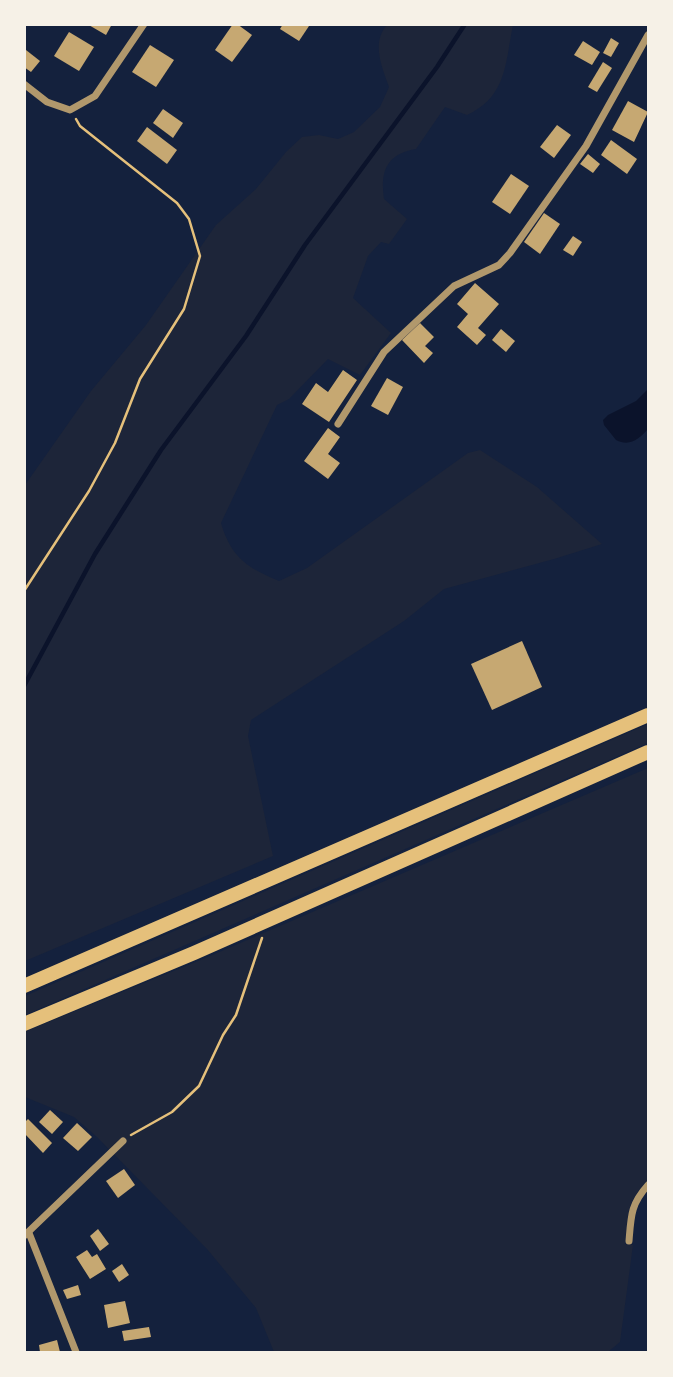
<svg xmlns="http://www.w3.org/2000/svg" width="673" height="1377" font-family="Barlow,sans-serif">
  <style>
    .green { fill: #1d2539 }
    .water { fill: #0b132b }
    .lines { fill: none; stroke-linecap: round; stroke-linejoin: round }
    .stream { stroke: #0b132b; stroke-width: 4.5 }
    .building { fill: #c6a872 }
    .path { stroke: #e5c07b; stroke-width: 2.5 }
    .minor { stroke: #b1986c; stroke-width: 7 }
    .primary { stroke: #e5c07b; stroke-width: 14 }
  </style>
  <rect width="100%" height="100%" fill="#14213d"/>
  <!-- green -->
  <g class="green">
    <path d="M 387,25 L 513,25 C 505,64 507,96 467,115 L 445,107 L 416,149 C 386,154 380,172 384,199 L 407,219 L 389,244 L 381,242 L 368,256 L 353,298 L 391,333 L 360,375 L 328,359 L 289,399 L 277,405 L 221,523 C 231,557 247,568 279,581 L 307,568 L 468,453 L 480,450 L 537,487 L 602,544 L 554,559 L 444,589 L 404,621 L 251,720 L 248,736 L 273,856 L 25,961 L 25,485 L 91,391 L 146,325 L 216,225 L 256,189 L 286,152 L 302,137 L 319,135 L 338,139 L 354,132 L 380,107 L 389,87 C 382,67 371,43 387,25 Z"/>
    <polygon points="648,724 648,743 25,1015 25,996"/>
    <path d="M 648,768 L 648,1179 C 626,1204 628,1213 625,1244 L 633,1245 L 620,1342 L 608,1352 L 274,1352 L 256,1308 L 207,1249 L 97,1137 L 74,1117 L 25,1097 L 24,1032 L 203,959 Z"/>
  </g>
  <!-- water -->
  <path class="water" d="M 648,389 L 648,429 C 639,439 630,447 616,440 L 604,425 L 603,420 L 608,415 L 636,401 Z"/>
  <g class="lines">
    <!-- stream -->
    <polyline class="stream" points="24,686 95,554 161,450 246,336 305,245 437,67 465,24"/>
  </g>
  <!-- building -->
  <g class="building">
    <polygon points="87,24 112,24 106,35"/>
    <polygon points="233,24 237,24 252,35 232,62 215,50"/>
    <polygon points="283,24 306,24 309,26 299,41 280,29"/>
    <polygon points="69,32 94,47 79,71 54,56"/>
    <polygon points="611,38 619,43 611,57 603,53"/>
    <polygon points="583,41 600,52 592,65 574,55"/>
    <polygon points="150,45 174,60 156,87 132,72"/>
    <polygon points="26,50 40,61 31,72 24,67"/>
    <polygon points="603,62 612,68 597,92 588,87"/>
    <polygon points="628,101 648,112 634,142 612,130"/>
    <polygon points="163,109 183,123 173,138 153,123"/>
    <polygon points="557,125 571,135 554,158 540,147"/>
    <polygon points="147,127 177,150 167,164 137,141"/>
    <polygon points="611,140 637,159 627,174 601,155"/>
    <polygon points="588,154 600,164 593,173 580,164"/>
    <polygon points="511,174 529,186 510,214 492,202"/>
    <polygon points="544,213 560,224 540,254 524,242"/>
    <polygon points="573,236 582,242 573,256 563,250"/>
    <polygon points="475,283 499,304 478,328 486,335 477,345 457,327 468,314 457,304"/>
    <polygon points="420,323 434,337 425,346 433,353 424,363 402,340"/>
    <polygon points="501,329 515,341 506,352 492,340"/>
    <polygon points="343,370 357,380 329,422 302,404 316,383 328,392"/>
    <polygon points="387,378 403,387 388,415 371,406"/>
    <polygon points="328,428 340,437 328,454 340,463 328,479 304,461"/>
    <polygon points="522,641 542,687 492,710 471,664"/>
    <polygon points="50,1110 63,1122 52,1134 39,1122"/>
    <polygon points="28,1119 52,1143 43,1153 24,1133 24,1123"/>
    <polygon points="77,1123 92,1137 78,1151 63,1138"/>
    <polygon points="124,1169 135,1185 118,1198 106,1181"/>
    <polygon points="98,1229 109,1244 100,1251 90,1236"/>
    <polygon points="87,1250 92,1257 97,1254 106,1269 90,1279 76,1257"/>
    <polygon points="122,1264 129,1275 119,1282 112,1271"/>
    <polygon points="78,1285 81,1295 67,1299 63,1290"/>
    <polygon points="125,1301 130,1323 108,1328 104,1305"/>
    <polygon points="149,1327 151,1337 124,1341 122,1331"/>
    <polygon points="57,1340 60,1352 40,1352 39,1345"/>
  </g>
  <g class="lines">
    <!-- path -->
    <g class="path">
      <polyline points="24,591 89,491 115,443 140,379 184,309 200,256 189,219 177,203 80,126 76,119"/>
      <polyline points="131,1135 172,1112 199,1086 223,1035 236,1015 262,938"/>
    </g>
    <!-- minor -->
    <g class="minor">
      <polyline points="24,84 47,102 70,110 95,96 144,24"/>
      <polyline points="338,424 384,352 454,286 499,265 510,253 586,146 648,35"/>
      <polyline points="29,1233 76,1352"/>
      <polyline points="24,1236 123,1141"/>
      <path d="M 629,1241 C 631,1215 631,1204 648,1185"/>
    </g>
    <!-- primary -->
    <g class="primary">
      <polyline points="24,986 648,715"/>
      <polyline points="24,1024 194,953 648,752"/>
    </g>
  </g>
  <!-- border -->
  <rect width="673" height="1377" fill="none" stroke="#f6f1e7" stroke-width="52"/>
</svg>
